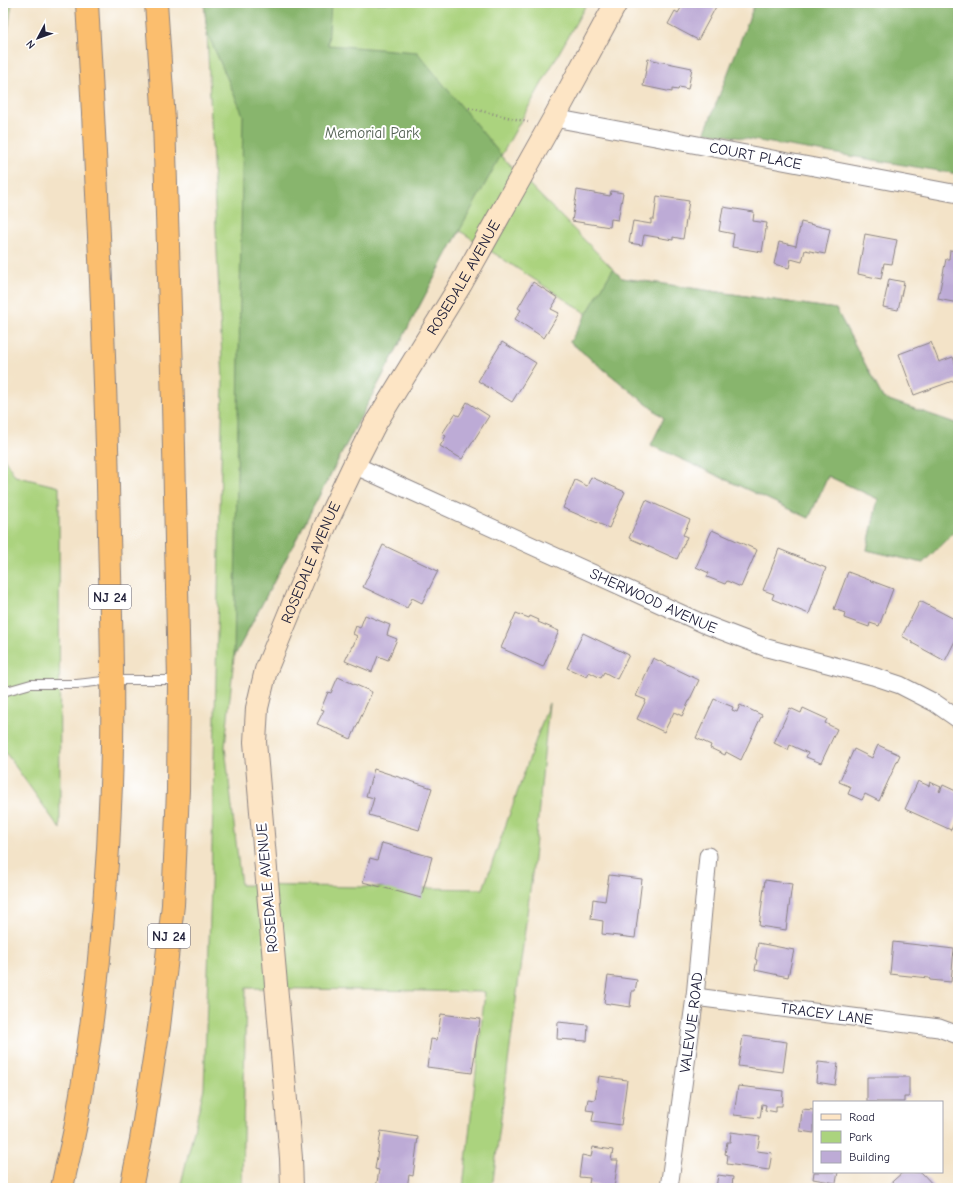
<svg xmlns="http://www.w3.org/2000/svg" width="961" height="1191" font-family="'Comic Neue',sans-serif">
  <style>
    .green { fill: #abd37e; stroke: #667a5c }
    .forest { fill: #88b56d; stroke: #556c54 }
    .building { fill: #bdabd6 }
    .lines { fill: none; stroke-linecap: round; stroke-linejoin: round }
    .lane-casing { stroke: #8a8282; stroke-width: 10 }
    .street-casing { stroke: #8a8282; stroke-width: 19 }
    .secondary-casing { stroke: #8a8282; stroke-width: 24 }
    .highway-casing { stroke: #8a8282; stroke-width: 24 }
    .path { stroke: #8a8282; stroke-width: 2.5; stroke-dasharray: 1 3; stroke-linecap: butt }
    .lane { stroke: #fff; stroke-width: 8 }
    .street { stroke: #fff; stroke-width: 17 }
    .secondary { stroke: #fde5c5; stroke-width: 22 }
    .highway { stroke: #fbbe6e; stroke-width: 22 }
    .labels { text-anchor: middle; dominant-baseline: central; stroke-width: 4; stroke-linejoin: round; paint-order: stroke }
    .shield { fill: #fff; stroke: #646476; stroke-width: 1 }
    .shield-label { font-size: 14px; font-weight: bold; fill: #22223b }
    .park-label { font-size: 15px; fill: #526052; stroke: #fff }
    .street-label { font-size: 15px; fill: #22223b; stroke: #fff }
  </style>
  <rect width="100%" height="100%" fill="#fff"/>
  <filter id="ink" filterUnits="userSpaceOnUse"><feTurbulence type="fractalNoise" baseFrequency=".025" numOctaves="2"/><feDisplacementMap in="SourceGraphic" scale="8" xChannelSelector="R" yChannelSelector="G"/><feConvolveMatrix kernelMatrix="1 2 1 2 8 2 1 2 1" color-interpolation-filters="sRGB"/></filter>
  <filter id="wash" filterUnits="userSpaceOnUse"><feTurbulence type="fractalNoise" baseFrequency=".012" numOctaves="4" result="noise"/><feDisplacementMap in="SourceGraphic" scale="16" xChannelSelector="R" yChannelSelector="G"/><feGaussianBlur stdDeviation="0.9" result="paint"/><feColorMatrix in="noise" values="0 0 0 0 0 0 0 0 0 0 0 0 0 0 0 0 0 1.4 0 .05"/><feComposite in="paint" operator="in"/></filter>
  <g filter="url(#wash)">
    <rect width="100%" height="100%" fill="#f3e3c8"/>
    <!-- green -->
    <g class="green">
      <polygon points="3,3 12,3 3,65"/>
      <polygon points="204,3 587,3 501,156 622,278 836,309 883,398 958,424 958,528 923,563 867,550 878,499 828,476 809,518 651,445 664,418 570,342 587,314 460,231 449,250 234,657 225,747 241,885 483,889 549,703 534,859 493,1181 487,1188 463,1188 485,992 246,988 242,1188 180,1188 204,1088 211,886 223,382 207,32"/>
      <polygon points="3,456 15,476 59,487 60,829 3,749"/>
    </g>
    <!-- forest -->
    <g class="forest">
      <polygon points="204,3 331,3 328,45 417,52 501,155 449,250 234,657 243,115 207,32"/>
      <polygon points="755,3 958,3 958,174 705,132"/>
      <polygon points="613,269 622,278 836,309 883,398 958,424 958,528 923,563 867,550 878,499 828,476 809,518 651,445 664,418 570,342"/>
    </g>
    <g id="blocks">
      <!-- building -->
      <g class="building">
        <polygon points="684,3 686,3 692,6 694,3 718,3 698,40 668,24 675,11 678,13"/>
        <polygon points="648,59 692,68 688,89 679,87 678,90 672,89 672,92 643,86"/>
        <polygon points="577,190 610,196 611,191 623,193 618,220 611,219 610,227 572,221"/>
        <polygon points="657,196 689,201 683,239 673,237 673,240 644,235 642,245 629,243 633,221 651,224 651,219 654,219"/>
        <polygon points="723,207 754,212 753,221 767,223 762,252 732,247 734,234 719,231"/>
        <polygon points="801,222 830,229 825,254 805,250 802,262 791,259 789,268 774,264 779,242 796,246"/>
        <polygon points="865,234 897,240 892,264 884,263 881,279 858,274"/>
        <polygon points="950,250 958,251 958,303 938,299 946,259 949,259"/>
        <polygon points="889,279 904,282 898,310 883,307"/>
        <polygon points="533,282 558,298 551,309 559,313 544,338 515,319 521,310 518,308"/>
        <polygon points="502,342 536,363 512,402 478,381"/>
        <polygon points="931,342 939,362 953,357 958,371 958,379 914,395 899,354"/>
        <polygon points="467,402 489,416 462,459 440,446 446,436 442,434 455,414 459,416"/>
        <polygon points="591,477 625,492 609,528 563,508 575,480 587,486"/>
        <polygon points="646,500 690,520 683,535 687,537 677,559 629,538"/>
        <polygon points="712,530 757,550 741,587 727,581 725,584 707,577 709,573 696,567"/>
        <polygon points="383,545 438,571 422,603 412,598 407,608 363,587"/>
        <polygon points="779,549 826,568 809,614 772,599 774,594 763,590"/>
        <polygon points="848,572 893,589 879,626 870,623 869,627 844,618 845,613 834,609"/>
        <polygon points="920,601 958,621 958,635 945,661 912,643 912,642 902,636"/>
        <polygon points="516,613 529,618 530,616 539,620 538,622 559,631 543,667 501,648"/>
        <polygon points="365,615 390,625 387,635 397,639 388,660 378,656 372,672 345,661 352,646 353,646 357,636 353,634 356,626 360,628"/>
        <polygon points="583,633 629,655 617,679 604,672 601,678 589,672 587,677 567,668"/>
        <polygon points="653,658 699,680 682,716 674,712 664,732 637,719 646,700 636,696"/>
        <polygon points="338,677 372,692 351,739 317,724 324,710 321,709 328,692 331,693"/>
        <polygon points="714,699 733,707 732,710 737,712 740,705 762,715 741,760 726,752 725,755 710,748 711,745 696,738"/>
        <polygon points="790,708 801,713 803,708 827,719 825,723 837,729 821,763 806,757 808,753 790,745 788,750 774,743"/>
        <polygon points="878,745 900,755 879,801 865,794 862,800 848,794 851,787 839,782 854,749 872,758"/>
        <polygon points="374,769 432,788 419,830 369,815 374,798 366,796"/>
        <polygon points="918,781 929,786 930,782 941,787 939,791 940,792 943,785 958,792 958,815 951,830 905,809"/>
        <polygon points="382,843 432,857 421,898 363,882 370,858 377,860"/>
        <polygon points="609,875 642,879 635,938 602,934 603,921 591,919 593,899 605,901"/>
        <polygon points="765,880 792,884 786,930 759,926"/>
        <polygon points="893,942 954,949 951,982 930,980 929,978 890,974"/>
        <polygon points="758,943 794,950 788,977 755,970 757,960 755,959"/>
        <polygon points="608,976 637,980 635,991 632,991 630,1007 604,1003"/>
        <polygon points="441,1014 480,1019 472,1073 427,1067 431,1039 437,1040"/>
        <polygon points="558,1022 588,1025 587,1041 557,1039"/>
        <polygon points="743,1036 787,1042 783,1072 738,1066"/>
        <polygon points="818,1062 838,1064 835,1085 816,1082"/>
        <polygon points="599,1076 627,1080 621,1125 592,1121 594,1111 586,1110 588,1099 595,1100"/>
        <polygon points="867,1077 909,1077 909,1097 904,1097 904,1102 867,1102"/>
        <polygon points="738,1086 783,1091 782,1106 776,1106 776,1112 765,1110 766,1105 762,1104 760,1118 734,1115"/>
        <polygon points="802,1109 814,1110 814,1133 800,1131"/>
        <polygon points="381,1131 418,1137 413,1176 409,1175 407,1188 376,1188 379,1170 375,1169"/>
        <polygon points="731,1132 760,1136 757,1151 772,1153 769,1170 727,1164 728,1155 725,1154 727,1142 730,1142"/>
        <polygon points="593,1147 613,1150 611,1160 618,1160 614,1188 589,1184 590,1178 579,1177 582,1155 591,1157"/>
        <polygon points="814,1172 838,1172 836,1183 813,1179"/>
        <polygon points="903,1172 921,1172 936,1188 885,1188"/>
        <polygon points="718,1175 733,1177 732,1186 739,1187 739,1188 716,1188"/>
      </g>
    </g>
  </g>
  <g filter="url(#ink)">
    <use href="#blocks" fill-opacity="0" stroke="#8a8282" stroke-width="1"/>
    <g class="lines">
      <!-- lane casing -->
      <g class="lane-casing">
        <polyline id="lane" points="3,692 31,684 77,684 112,680 178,680"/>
      </g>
      <!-- street casing -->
      <g class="street-casing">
        <g id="street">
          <path id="s1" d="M 554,118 L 958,194"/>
          <path id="s2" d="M 354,465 L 704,624 L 767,648 L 873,676 L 900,685 L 935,703 L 958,719"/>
          <path id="s3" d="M 695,997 L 939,1028 L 958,1035"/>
          <path id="s4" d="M 669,1188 L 695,997 L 708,856"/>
        </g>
      </g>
      <!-- secondary casing -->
      <g class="secondary-casing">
        <g id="secondary">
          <path id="s5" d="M 292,1188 L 291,1158 L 255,742 L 257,708 L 266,670 L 326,524 L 354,465 L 375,424 L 461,284 L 554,118 L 616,3"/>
        </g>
      </g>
      <!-- highway casing -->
      <g class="highway-casing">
        <g id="highway">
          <path d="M 62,1188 C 66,1167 72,1145 76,1124 C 96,1012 107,899 111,785 C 114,702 111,618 109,534 C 106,357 97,180 87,3"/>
          <polyline points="131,1188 141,1140 159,1027 173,905 178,790 179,680 173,403 164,121 156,3"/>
        </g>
      </g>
      <!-- path -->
      <polyline class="path" points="469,108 528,122"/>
      <!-- lane -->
      <use href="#lane" class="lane"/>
      <!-- street -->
      <use href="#street" class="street"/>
      <!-- secondary -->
      <use href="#secondary" class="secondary"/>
      <!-- highway -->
      <use href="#highway" class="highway"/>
    </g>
  </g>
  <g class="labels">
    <!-- shield labels -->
    <g class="shield">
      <rect x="89" y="585" width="42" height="24" rx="3"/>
      <rect x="148" y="924" width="42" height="24" rx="3"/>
    </g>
    <g class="shield-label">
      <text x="110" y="597">NJ 24</text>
      <text x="169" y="936">NJ 24</text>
    </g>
    <!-- park labels -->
    <g class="park-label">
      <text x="372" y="133">Memorial Park</text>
    </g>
    <!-- street labels -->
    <g class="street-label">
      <text stroke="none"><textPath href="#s1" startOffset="205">COURT PLACE</textPath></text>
      <text stroke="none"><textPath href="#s5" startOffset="961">ROSEDALE AVENUE</textPath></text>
      <text stroke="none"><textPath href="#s5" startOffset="637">ROSEDALE AVENUE</textPath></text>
      <text stroke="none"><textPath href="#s2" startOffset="329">SHERWOOD AVENUE</textPath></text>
      <text transform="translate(267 888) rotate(-95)">ROSEDALE AVENUE</text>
      <text stroke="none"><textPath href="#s3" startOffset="133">TRACEY LANE</textPath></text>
      <text stroke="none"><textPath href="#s4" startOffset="167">VALEVUE ROAD</textPath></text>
    </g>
  </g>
  <!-- margin -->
  <rect width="961" height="1191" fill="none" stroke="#fff" stroke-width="16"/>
  <!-- legend -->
  <rect x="813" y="1101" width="130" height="72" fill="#ffffff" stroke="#a7a7b1"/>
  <rect x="821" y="1114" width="20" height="6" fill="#fde5c5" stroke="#a7a7b1"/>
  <text x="849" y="1121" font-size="12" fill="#22223b">Road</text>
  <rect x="821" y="1131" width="20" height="12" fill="#abd37e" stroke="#a7a7b1"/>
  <text x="849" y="1141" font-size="12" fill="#22223b">Park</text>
  <rect x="821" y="1151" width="20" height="12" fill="#bdabd6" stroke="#a7a7b1"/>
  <text x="849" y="1161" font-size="12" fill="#22223b">Building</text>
  <!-- north arrow -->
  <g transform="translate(38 38) rotate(229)" stroke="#ffffff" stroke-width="3" paint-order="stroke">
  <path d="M0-3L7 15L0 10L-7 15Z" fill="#22223b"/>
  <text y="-6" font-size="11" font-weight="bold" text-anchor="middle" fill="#22223b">N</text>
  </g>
</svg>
